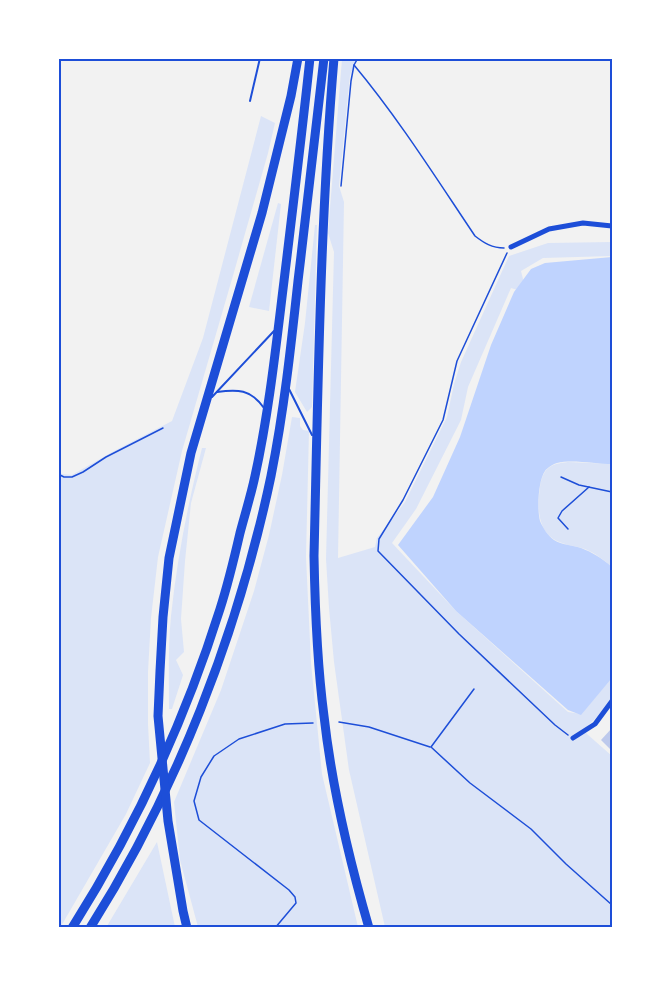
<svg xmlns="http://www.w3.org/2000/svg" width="671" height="986" font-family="'Titillium Web',sans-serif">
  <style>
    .green { fill: #dbe4f7 }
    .water { fill: #bfd3fe }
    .building { fill: #bdc9ec }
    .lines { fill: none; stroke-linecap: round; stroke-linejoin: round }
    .path { stroke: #1d4ed8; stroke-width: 1.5 }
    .service { stroke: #1d4ed8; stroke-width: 2 }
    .minor { stroke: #1d4ed8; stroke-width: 5 }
    .motorway { stroke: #1d4ed8; stroke-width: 9 }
    .neatline { fill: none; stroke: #1d4ed8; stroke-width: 2 }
  </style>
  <rect width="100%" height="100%" fill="#f2f2f2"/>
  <!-- green -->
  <g class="green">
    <polygon points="342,59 357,59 350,75 339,186 344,202 338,558 375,547 377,538 405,502 447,417 454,384 461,362 509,256 548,243 612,242 612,256 543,258 521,271 525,287 518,290 511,288 468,387 461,420 416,509 392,543 456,611 568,712 581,714 612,678 612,697 596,718 584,729 587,734 612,756 612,927 385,927 349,770 334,662 329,608 326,559 334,252 328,233"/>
    <polygon points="261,116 275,123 268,153 232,279 182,451 158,557 151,618 148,672 148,724 150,763 126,814 60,928 58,927 58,472 62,474 72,475 114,451 172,421 203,338"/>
    <polygon points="278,203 281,204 269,311 249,307"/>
    <polygon points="315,225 317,225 312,407 307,412 295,392 305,323"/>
    <polygon points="292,417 300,418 300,426 303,430 309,431 306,557 311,663 322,774 358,927 198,927 180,860 174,802 221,690 254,591 269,535 282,475"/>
    <path d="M 202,448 L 206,448 L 191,503 L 185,561 L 181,619 L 184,652 L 176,660 L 183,675 L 172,709 L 169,709 C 169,678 168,647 171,616 C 177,559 188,503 202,448 Z"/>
    <path d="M 568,462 L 612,464 L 612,567 C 604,560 595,553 585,549 C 577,546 569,546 562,543 C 537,535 537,508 540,487 C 543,468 550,464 568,462 Z"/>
    <polygon points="157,842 175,927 106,927 107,926"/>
  </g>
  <!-- water -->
  <path class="water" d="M 612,257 L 612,464 C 596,464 572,459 557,463 C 553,464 547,468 545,471 C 538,481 537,509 540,521 C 543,528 548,536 554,540 C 562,545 572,545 581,548 C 592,552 603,559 612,567 L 612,678 L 581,715 L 568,710 L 456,611 L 398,545 L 433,497 L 460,437 L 491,345 L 514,292 L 531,269 L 545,263 Z"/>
  <!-- building -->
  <polygon class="building" points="612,728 612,751 601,740"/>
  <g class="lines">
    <!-- path -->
    <g class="path">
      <path d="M 354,65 C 399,119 436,178 475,236 C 484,243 492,248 504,248"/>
      <polyline points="341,186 351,81 354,65 358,58"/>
      <polyline points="507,253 457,361 443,420 403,500 379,539 378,551 459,634 555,725 568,735"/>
      <polyline points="58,474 64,477 72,477 83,472 106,457 163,428"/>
      <polyline points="561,477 579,485 612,492"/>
      <polyline points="568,529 558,518 562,511 589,487"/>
      <polyline points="474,689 431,747 470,783 531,829 566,864 612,905"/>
      <polyline points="339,722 369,727 430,747"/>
      <polyline points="275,928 296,903 295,897 289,890 199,820 194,801 201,777 214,756 239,739 285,724 313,723"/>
    </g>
    <!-- service -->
    <g class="service">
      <polyline points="250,101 260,58"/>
      <polyline points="289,389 312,435"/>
      <path d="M 217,392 C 237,389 251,389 264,408"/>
      <polyline points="212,397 274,331"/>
    </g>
    <!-- minor -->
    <g class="minor">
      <polyline points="511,247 549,229 583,223 612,226"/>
      <polyline points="573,738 595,724 612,701"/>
    </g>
    <!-- motorway -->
    <g class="motorway">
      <path d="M 334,58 C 320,224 318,390 314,556 C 315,609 317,663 324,716 C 332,788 349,859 369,928"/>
      <path d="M 72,928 C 135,828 185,720 220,609 C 228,584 234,559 240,533 C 245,514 251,495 255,476 C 269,412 276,346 284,281 C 293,207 302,133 310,58"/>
      <path d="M 90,928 C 176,792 238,633 271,476 C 284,411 291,346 298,281 C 307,207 315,133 324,58"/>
      <polyline points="187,928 183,911 168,821 158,716 160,671 163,617 169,558 191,453 262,213 291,96 298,58"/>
    </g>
  </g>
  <!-- border -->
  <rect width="671" height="986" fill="none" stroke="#ffffff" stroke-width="120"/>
  <rect x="60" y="60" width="551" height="866" class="neatline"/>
</svg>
